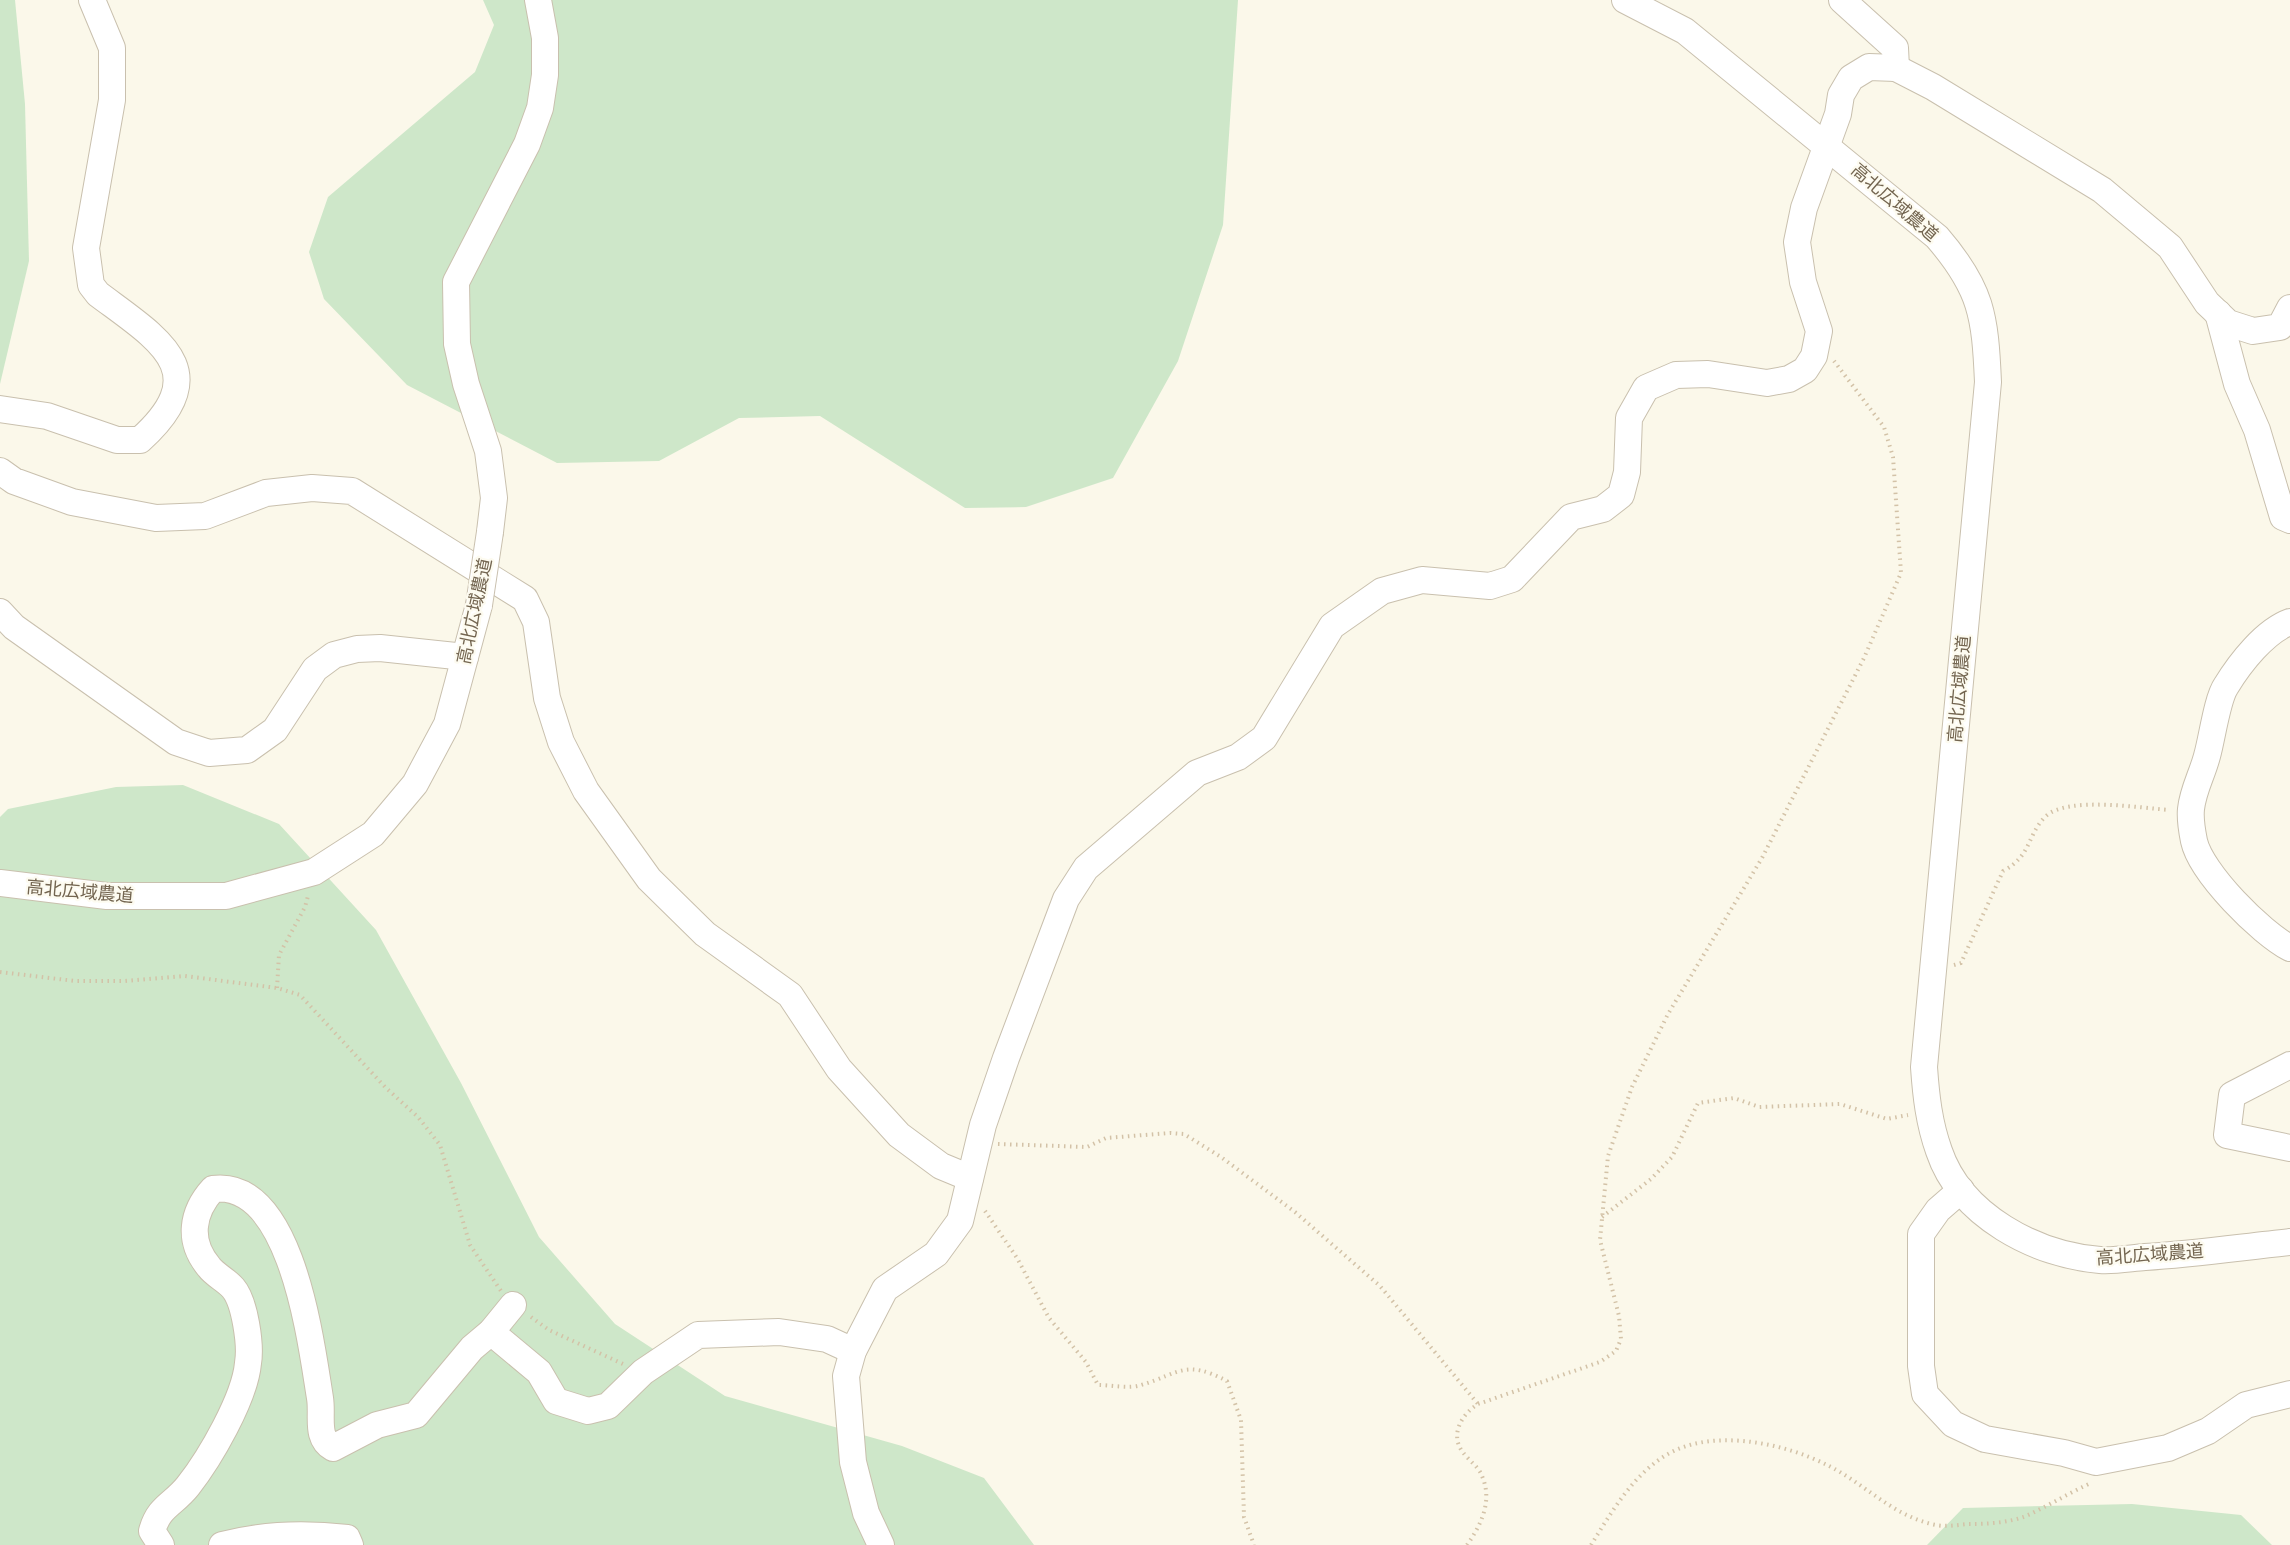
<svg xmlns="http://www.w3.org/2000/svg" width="2290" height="1545" font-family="'PT Sans','Noto Sans JP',sans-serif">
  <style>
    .green { fill: #cee7c9 }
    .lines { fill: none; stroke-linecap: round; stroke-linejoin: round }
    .minor-casing { stroke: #c9c0ae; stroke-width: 28 }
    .path { stroke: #d3c2a7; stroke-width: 4; stroke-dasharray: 1.5 4.5; stroke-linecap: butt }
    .minor { stroke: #fff; stroke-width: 26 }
    .minor-bridge-casing { stroke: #c9c0ae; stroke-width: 28; stroke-linecap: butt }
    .minor-bridge { stroke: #fff; stroke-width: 26 }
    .labels { text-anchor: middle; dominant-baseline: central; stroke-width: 4.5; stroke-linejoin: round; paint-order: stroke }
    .street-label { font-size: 18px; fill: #736550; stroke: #fdfbf0 }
  </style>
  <rect width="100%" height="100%" fill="#fbf8ea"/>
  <!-- green -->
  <g class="green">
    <polygon points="0,0 15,0 25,104 29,261 0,384"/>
    <polygon points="483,0 1238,0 1223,225 1178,361 1113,478 1026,507 965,508 820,416 739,418 659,461 557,463 407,385 324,299 309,252 328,197 475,72 494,25"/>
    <polygon points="183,785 279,824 376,930 461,1083 539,1237 615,1324 725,1396 902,1446 984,1478 1034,1545 0,1545 0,817 8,809 116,787"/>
    <polygon points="2132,1504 2241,1515 2272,1545 1927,1545 1963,1508"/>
  </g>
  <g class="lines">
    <!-- minor casing -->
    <g class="minor-casing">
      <g id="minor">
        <path d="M 1625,0 L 1685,31 L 1937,237 C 1982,289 1985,316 1988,382 L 1924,1067 C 1926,1096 1929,1123 1939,1151 C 1961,1216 2036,1255 2100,1260 C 2115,1261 2131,1258 2145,1257 C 2194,1254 2242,1247 2290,1242"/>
        <polyline points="1842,0 1895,48 1896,68"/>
        <polyline points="2218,313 2237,384 2257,430 2283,517 2290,520"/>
        <path d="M 0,409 L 47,416 L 117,440 L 140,440 C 217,371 158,339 98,294 L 91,285 L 86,248 L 112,100 L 112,48 L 92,0"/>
        <polyline points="0,471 14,481 72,502 156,518 205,516 266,493 312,488 352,491 525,599 536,622 547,698 561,742 586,791 649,879 705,934 790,995 839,1069 899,1135 941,1166 970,1178"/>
        <polyline points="490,532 494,498 488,451 466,384 457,344 456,282 527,144 540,108 545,75 545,38 538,0"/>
        <polyline points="0,612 14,627 176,742 209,753 247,750 275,730 315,669 334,655 357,649 380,648 465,657"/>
        <path d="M 2290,622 C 2265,631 2240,663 2226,686 C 2217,699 2212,739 2207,756 C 2202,775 2193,790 2191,809 C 2190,818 2192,831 2194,841 C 2201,873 2261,933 2290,948"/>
        <polyline points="0,883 107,896 226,896 314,872 373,834 415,784 447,724 479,605"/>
        <polyline points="2290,1065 2232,1095 2227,1135 2290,1148"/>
        <polyline points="1961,1190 1938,1210 1921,1234 1921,1366 1925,1394 1953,1424 1985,1439 2064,1453 2096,1462 2168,1448 2208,1431 2246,1405 2290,1394"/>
        <polyline points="491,1332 539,1372 556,1401 588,1411 608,1406 643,1372 698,1335 779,1332 827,1339 853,1351"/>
        <path d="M 161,1545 L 152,1531 C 159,1506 173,1505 188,1486 C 210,1458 245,1398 248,1363 C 251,1345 245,1302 233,1288 C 226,1280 215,1275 209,1267 C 187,1241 192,1212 213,1189 C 292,1179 311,1343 320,1398 C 323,1416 315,1438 333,1448 L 377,1425 L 416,1415 L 472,1348 L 491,1332 L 513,1305"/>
        <path d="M 222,1545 C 264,1534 304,1533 347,1538 L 350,1545"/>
        <polyline points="881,1545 866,1513 853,1462 846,1376 853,1351 885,1289 936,1254 960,1221 983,1125 1006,1058 1066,899 1086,868 1197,773 1238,757 1264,738 1332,626 1382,591 1422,580 1490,586 1512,579 1571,517 1603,509 1621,495 1627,472 1629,418 1646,388 1676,375 1708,374 1767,383 1789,379 1805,370 1814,356 1819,331 1803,282 1797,242 1804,208 1838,114 1841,95 1851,78 1869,67 1896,68 1933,87 2102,190 2170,247 2207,303 2228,323 2253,331 2280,327 2290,308"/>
      </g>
    </g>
    <!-- path -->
    <g class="path">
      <path d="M 1954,965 L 1961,963 L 2003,871 C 2032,856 2027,834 2046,816 C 2068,796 2140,808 2170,810"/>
      <polyline points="0,972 75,981 125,981 185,976 277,988 300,995 385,1087 418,1117 440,1145 470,1245 501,1291"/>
      <polyline points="277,988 279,955 305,907 308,896"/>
      <polyline points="998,1144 1087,1147 1106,1138 1170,1133 1184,1134 1221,1157 1295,1212 1380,1286 1478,1404"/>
      <path d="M 985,1211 L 1017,1258 L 1049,1318 L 1086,1362 L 1098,1385 C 1111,1385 1129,1389 1141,1385 C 1181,1373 1185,1359 1227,1381 L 1241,1420 L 1244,1517 L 1254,1545"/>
      <polyline points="1602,1217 1651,1179 1672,1157 1698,1103 1734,1098 1759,1107 1840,1104 1887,1119 1908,1115"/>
      <polyline points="531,1317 549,1330 623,1364"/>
      <path d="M 1467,1545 C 1481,1525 1493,1501 1482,1476 C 1479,1467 1468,1460 1462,1451 C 1450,1434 1462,1414 1478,1404 L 1600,1362 L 1616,1351 L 1621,1339 L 1619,1316 L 1600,1240 L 1608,1156 L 1632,1087 L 1668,1014 L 1762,858 L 1864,658 L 1901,573 L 1893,457 L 1884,427 L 1834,361"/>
      <path d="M 1591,1545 C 1611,1513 1631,1478 1663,1457 C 1708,1427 1783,1442 1829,1466 C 1865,1484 1894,1517 1936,1525 C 1946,1527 1957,1525 1968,1524 C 1986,1524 2008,1523 2026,1516 C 2048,1506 2069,1493 2091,1483"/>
    </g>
    <!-- minor -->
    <use href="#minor" class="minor"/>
    <!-- minor-bridge casing -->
    <g class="minor-bridge-casing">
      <polyline id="minor-bridge" points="479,605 490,532"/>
    </g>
    <!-- minor-bridge -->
    <use href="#minor-bridge" class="minor-bridge"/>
  </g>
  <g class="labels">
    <!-- street labels -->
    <g class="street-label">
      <text transform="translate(1895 202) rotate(41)">高北広域農道</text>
      <text transform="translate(474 611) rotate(-78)">高北広域農道</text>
      <text transform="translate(1959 689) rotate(-85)">高北広域農道</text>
      <text transform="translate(80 891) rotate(5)">高北広域農道</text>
      <text transform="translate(2150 1254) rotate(-4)">高北広域農道</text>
    </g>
  </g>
</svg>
